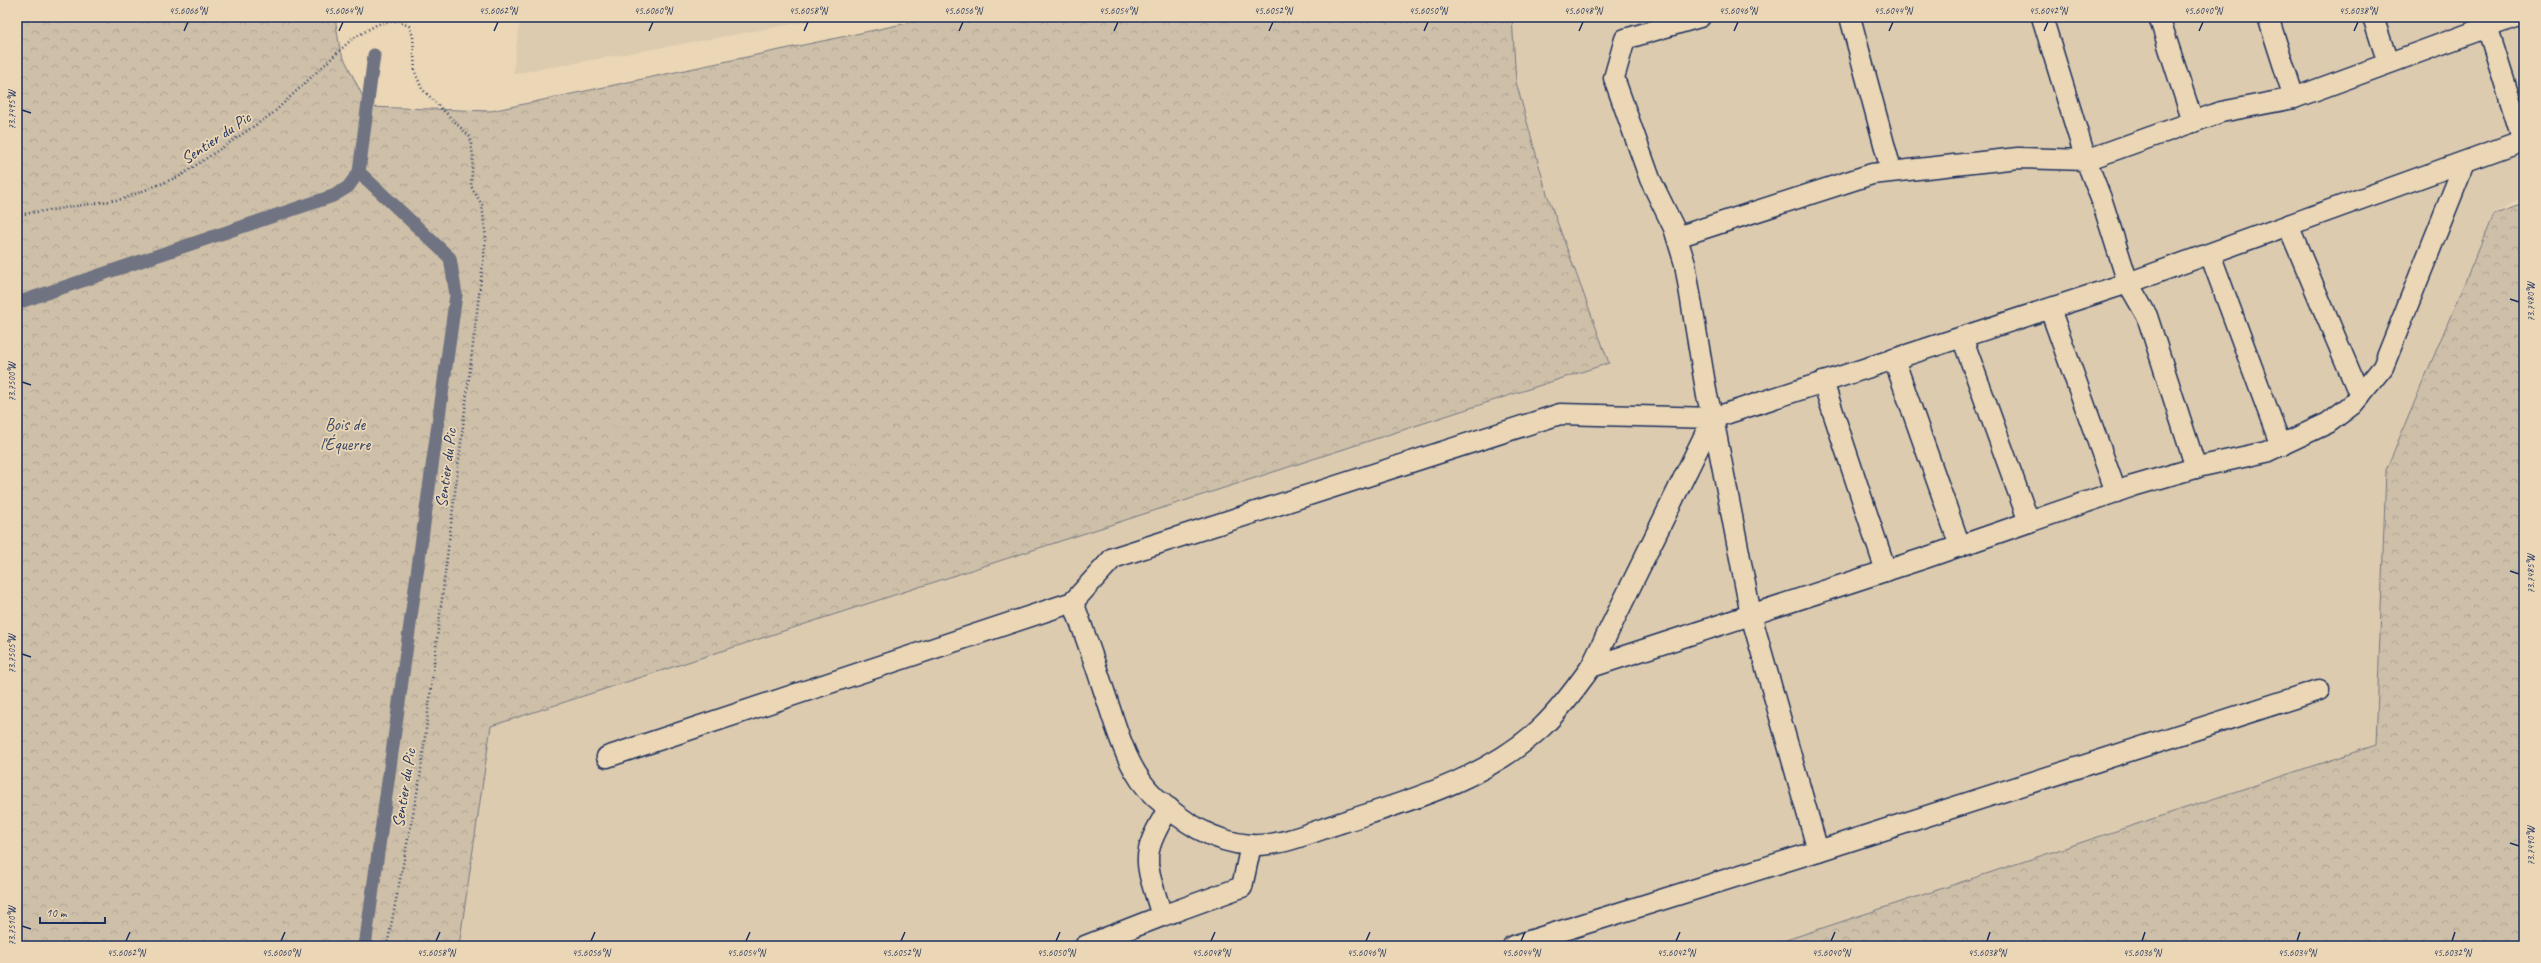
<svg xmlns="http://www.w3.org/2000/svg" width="2541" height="963" font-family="Caveat,sans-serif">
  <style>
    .built { fill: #dccbaf }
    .park { fill: url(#park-crowns); stroke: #747783 }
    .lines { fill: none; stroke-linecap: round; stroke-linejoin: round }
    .stream { stroke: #6f7381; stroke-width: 13 }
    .service-casing { stroke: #1b2f5e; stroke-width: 23 }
    .path { stroke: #1b2f5e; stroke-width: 2.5; stroke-dasharray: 1 3; stroke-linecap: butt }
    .service { stroke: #ebd7b5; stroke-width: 20 }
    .ticks { fill: none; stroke: #1b2f5e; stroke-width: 1.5 }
    .labels { text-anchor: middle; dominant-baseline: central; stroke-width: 3.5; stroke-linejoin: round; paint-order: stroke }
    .street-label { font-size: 17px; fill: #1b2f5e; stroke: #ebd7b5 }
    .park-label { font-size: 17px; fill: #364569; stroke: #ebd7b5 }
    .neatline { fill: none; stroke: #1b2f5e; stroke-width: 1.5 }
    .ticks-label { font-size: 10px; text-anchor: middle; fill: #1b2f5e }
  </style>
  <defs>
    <pattern id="park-crowns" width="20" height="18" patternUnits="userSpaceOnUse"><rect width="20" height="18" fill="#cdbfa8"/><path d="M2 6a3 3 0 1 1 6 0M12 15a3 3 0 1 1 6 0" fill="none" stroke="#afa493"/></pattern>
  </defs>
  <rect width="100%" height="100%" fill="#ebd7b5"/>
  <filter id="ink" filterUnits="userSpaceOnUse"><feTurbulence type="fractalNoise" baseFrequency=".025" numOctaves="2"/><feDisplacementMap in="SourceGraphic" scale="8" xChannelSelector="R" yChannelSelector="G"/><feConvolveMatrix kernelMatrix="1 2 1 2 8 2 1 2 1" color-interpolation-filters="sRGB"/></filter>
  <g filter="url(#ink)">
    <!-- built -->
    <g class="built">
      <polygon points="520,17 833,17 513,74"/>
      <polygon points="1512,17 2524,17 2524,196 2493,215 2386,470 2376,745 1768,946 459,946 491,726 1609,363 1547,194 1516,82"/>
    </g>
    <!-- park -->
    <g class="park">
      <polygon points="17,17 335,17 340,50 368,107 491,111 936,17 1512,17 1516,82 1547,194 1609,363 491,726 459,946 17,946"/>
      <polygon points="2524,204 2524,946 1768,946 2376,745 2386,470 2493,215"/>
    </g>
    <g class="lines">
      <!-- stream -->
      <g class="stream">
        <polyline points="359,172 450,258 456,295 365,946"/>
        <polyline points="17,303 333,196 348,187 359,172 374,55"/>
      </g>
      <!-- service casing -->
      <g class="service-casing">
        <g id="service">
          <polyline points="1700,17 1625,39 1614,78 1650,179 1674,228 1685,264 1707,396 1713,418 1751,615 1818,851"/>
          <polyline points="1850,17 1891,170"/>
          <polyline points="2042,17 2086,160 2221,112 2294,98 2515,17"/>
          <polyline points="2159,17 2193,122"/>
          <polyline points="2268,17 2294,98"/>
          <polyline points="2373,17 2388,63"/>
          <polyline points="2484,17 2523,141"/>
          <polyline points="2288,225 2360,396"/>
          <polyline points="1677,237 1872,174 2018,158 2086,160 2102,201 2128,283 2147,316 2196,468"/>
          <polyline points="2210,254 2281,446"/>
          <polyline points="2050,309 2116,492"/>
          <polyline points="1962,337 2029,522"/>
          <polyline points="1894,359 1960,546"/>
          <polyline points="1823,382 1886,571"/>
          <path d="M 1713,418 L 1591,667 C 1576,688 1560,710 1541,728 C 1484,780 1411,800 1340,823 C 1312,832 1280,847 1250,845 C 1212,842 1182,821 1155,797 C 1127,771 1117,729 1105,694 C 1095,663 1084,632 1073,602 L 1113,558 L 1560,414 L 1713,418 L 2128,283 L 2524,140"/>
          <polyline points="1591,667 1925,558 2133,486 2202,466 2266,452 2328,423 2353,404 2383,367 2465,162"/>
          <polyline points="607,757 1073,602"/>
          <polyline points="1162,916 1242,887 1251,845"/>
          <path d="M 1085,946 L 1162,916 C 1146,862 1138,858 1169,808"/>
          <polyline points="1513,946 1818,851 2319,690"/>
        </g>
      </g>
      <!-- path -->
      <g class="path">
        <polyline points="17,215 123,199 180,176 272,114 352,39 378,24 419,17"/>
        <polyline points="387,946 420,778 486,238 482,205 471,186 473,156 470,137 422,89 415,72 413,36 409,26 399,22"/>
      </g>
      <!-- service -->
      <use href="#service" class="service"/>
    </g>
  </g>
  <!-- ticks -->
  <path class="ticks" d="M 184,31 L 188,22M 339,31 L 343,22M 494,31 L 498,22M 649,31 L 653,22M 804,31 L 808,22M 959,31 L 963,22M 1114,31 L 1118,22M 1269,31 L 1273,22M 1424,31 L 1428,22M 1579,31 L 1583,22M 1734,31 L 1738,22M 1889,31 L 1893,22M 2044,31 L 2048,22M 2199,31 L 2203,22M 2354,31 L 2358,22M 22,110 L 31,113M 2510,299 L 2519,302M 22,382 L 31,385M 2510,571 L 2519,574M 22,654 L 31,657M 2510,843 L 2519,846M 22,926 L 31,929M 126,941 L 130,932M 281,941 L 285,932M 436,941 L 440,932M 591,941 L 595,932M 746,941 L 750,932M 901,941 L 905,932M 1056,941 L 1060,932M 1211,941 L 1215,932M 1366,941 L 1370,932M 1521,941 L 1525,932M 1676,941 L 1680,932M 1831,941 L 1835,932M 1987,941 L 1990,932M 2142,941 L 2145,932M 2297,941 L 2300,932M 2452,941 L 2455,932"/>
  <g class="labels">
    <!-- street labels -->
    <g class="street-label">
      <text transform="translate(216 138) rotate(-34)">Sentier du Pic</text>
      <text transform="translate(446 468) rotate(-83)">Sentier du Pic</text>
      <text transform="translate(404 788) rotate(-81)">Sentier du Pic</text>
    </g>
    <!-- park labels -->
    <g class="park-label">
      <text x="345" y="424">Bois de<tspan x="345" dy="20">l'Équerre</tspan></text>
    </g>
  </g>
  <!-- margin -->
  <rect width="2541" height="963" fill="none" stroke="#ebd7b5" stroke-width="44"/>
  <!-- scale -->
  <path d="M40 917v6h65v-6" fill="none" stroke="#1b2f5e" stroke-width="2"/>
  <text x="46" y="917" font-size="12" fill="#1b2f5e" stroke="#ebd7b5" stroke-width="3" paint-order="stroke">10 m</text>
  <rect x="22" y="22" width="2497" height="919" class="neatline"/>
  <g class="ticks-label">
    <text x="188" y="14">45.6066°N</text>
    <text x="343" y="14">45.6064°N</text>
    <text x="498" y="14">45.6062°N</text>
    <text x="653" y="14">45.6060°N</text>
    <text x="808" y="14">45.6058°N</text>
    <text x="963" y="14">45.6056°N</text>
    <text x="1118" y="14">45.6054°N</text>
    <text x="1273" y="14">45.6052°N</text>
    <text x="1428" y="14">45.6050°N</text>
    <text x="1583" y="14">45.6048°N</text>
    <text x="1738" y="14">45.6046°N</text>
    <text x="1893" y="14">45.6044°N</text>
    <text x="2048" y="14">45.6042°N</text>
    <text x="2203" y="14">45.6040°N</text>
    <text x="2358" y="14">45.6038°N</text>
    <text transform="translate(11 110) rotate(-90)" y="4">73.7495°W</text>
    <text transform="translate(2530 302) rotate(-90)" y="4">73.7480°W</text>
    <text transform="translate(11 382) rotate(-90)" y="4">73.7500°W</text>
    <text transform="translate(2530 574) rotate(-90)" y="4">73.7485°W</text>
    <text transform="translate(11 654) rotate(-90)" y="4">73.7505°W</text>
    <text transform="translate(2530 846) rotate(-90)" y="4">73.7490°W</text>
    <text transform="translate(11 926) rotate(-90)" y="4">73.7510°W</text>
    <text x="126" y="956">45.6062°N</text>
    <text x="281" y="956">45.6060°N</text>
    <text x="436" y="956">45.6058°N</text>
    <text x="591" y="956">45.6056°N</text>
    <text x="746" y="956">45.6054°N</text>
    <text x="901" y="956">45.6052°N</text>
    <text x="1056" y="956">45.6050°N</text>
    <text x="1211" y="956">45.6048°N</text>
    <text x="1366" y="956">45.6046°N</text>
    <text x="1521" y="956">45.6044°N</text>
    <text x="1676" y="956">45.6042°N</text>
    <text x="1831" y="956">45.6040°N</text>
    <text x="1987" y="956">45.6038°N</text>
    <text x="2142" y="956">45.6036°N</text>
    <text x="2297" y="956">45.6034°N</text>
    <text x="2452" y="956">45.6032°N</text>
  </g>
</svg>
